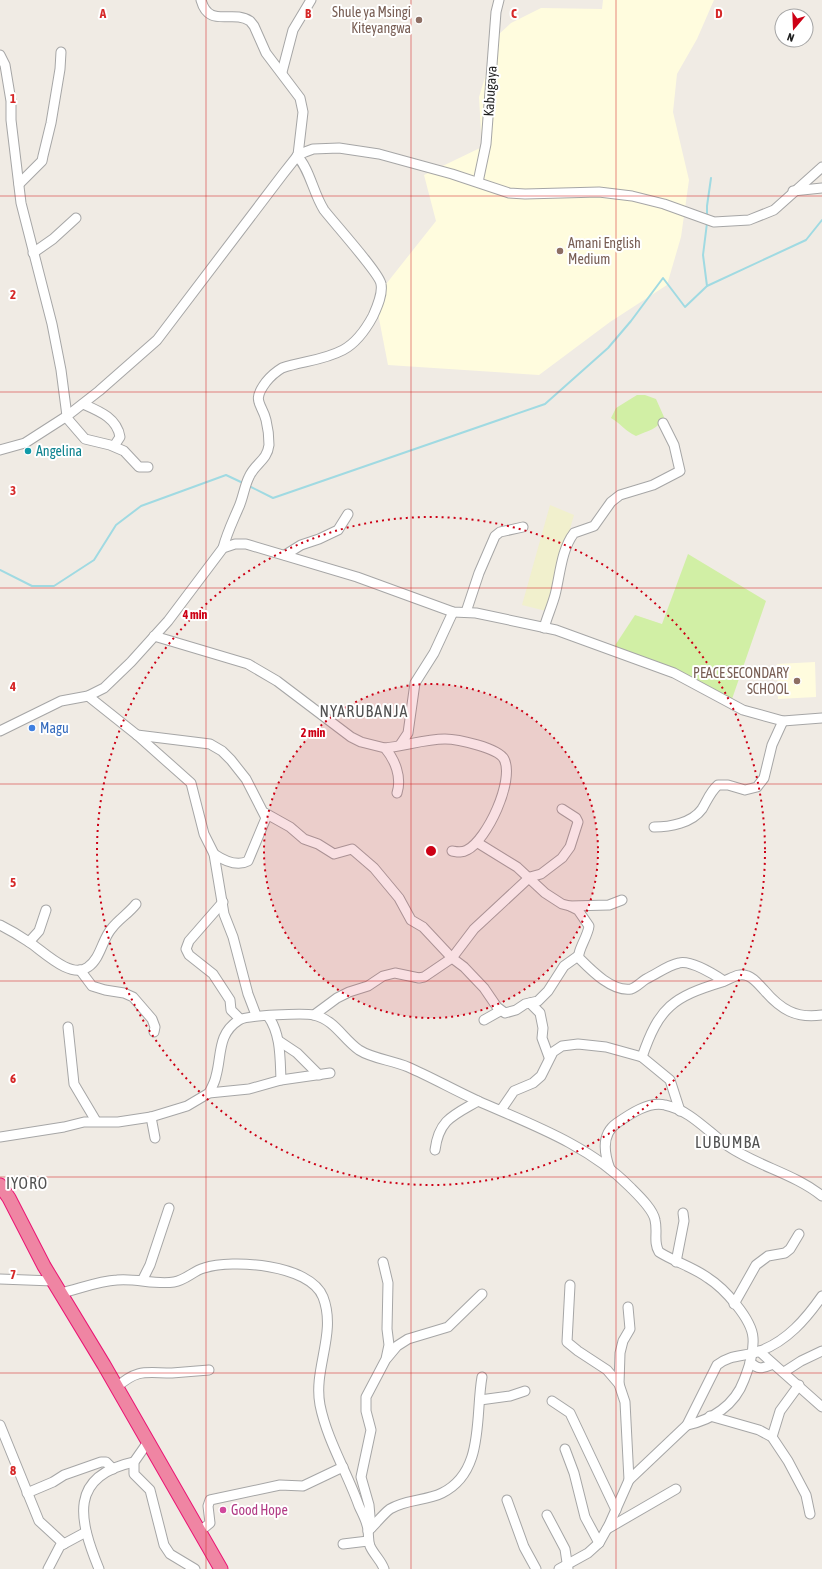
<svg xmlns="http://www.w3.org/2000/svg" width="822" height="1569" font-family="'Asap Condensed',sans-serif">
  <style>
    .education { fill: #fffcde }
    .farmland { fill: #f1f0cd }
    .grass { fill: #d1efa5 }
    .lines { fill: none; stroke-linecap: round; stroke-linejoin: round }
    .stream { stroke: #a0dae2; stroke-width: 2 }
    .minor-casing { stroke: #a6a6a6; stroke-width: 11 }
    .highway-casing { stroke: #eb1474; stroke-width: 15 }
    .minor { stroke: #fff; stroke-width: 9 }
    .highway { stroke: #ef85a3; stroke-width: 13 }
    .grid { fill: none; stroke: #d62828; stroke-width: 1; stroke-opacity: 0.55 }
    .ring { fill: none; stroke: #cd0015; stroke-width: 2; stroke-dasharray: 2 4 }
    .education-dot { fill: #8d6e63; stroke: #fff; stroke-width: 1.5 }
    .culture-dot { fill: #0f9aa8; stroke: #fff; stroke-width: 1.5 }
    .shop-dot { fill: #3f7fe0; stroke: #fff; stroke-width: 1.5 }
    .hotel-dot { fill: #d1479c; stroke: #fff; stroke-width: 1.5 }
    .labels { text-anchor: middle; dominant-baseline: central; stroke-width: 4; stroke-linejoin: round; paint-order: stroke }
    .education-label { font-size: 14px; fill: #785e54; stroke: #fff; text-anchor: end }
    .street-label { font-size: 14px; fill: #1f1f1f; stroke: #fff }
    .culture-label { font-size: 14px; fill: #0d838f; stroke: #fff; text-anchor: start }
    .shop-label { font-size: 14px; fill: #366cbe; stroke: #fff; text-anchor: start }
    .hotel-label { font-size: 14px; fill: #b23c85; stroke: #fff; text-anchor: start }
    .quarter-label { font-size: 16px; letter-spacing: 1px; fill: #525252; stroke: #fff }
    .grid-label { font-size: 13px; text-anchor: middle; font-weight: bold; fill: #d62828; stroke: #fff; stroke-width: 4; stroke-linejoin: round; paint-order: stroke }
    .centre { fill: #cd0015; stroke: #fff; stroke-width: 2 }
    .ring-label { font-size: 12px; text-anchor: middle; font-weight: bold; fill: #cd0015; stroke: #fff; stroke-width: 4; stroke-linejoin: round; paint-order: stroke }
  </style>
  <rect width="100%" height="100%" fill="#f0ebe4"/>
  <!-- education -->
  <g class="education">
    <polygon points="603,0 714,0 697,39 677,74 673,112 689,180 681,237 667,285 610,322 539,375 388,365 375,298 436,221 424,175 482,147 479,97 498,35 511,23 541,8 602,9"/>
    <polygon points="815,662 816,697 778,699 777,664"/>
  </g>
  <!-- farmland -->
  <polygon class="farmland" points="550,505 574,515 546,611 522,605"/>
  <!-- grass -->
  <g class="grass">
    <path d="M 637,395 L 645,395 L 656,399 L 664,417 C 659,429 647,431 636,436 C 625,431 620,423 611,418 L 616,408 Z"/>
    <polygon points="688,554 766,601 732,699 614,647 635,615 662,624"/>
  </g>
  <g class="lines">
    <!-- stream -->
    <g class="stream">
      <polyline points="707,216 707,206 711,178"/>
      <polyline points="707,286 806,240 822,220"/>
      <polyline points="249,486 273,498 545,404 608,348 631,321 663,278 685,307 707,286 703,255 707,223"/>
      <polyline points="0,570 32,586 54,586 94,560 116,525 141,506 226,475 243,483"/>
    </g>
    <!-- minor casing -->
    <g class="minor-casing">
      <g id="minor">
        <path d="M 201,0 C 209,29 232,9 250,21 L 254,26 L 266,53 L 300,98 L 303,112 L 298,155"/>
        <polyline points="0,55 5,65 11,101 11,120 21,203 52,324 61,370 67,416"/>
        <polyline points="282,72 293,30 311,0"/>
        <polyline points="478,182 486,144 496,12 499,0"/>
        <polyline points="19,184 42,161 43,156 51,123 60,69 61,52"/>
        <polyline points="793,191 822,188"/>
        <polyline points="33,253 53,239 76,218"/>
        <path d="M 83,404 C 99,411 117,418 120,437 L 114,446"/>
        <polyline points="66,417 85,439 110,445 124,451 139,467 148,467"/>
        <polyline points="0,450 25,443 67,416 99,391 157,340 283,174 298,155 305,152 313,149 339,148 379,154 452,174 509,193 525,194 599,192 632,196 664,204 714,222 749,220 774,210 822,167"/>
        <path d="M 223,548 C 227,533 232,523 238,509 C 243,499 244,487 249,477 C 255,463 267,461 269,445 C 269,437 268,428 266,420 C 262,403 251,402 266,382 C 270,377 277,371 282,368 C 302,361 322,361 343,350 C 356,343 366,329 373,316 C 377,307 383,294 381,284 C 380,274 334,223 324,210 C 313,193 310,169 297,156"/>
        <polyline points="285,555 301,545 319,539 338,530 348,514"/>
        <polyline points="466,612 479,573 495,536 500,532 523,527"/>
        <path d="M 544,628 C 547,617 552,606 555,595 C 560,576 561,550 574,533 L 594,526 L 611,502 L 620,495 L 653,485 L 680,471 L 674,445 L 663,423"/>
        <path d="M 154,636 L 248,664 L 277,681 L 351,737 L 361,742 L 385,748 C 395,760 402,777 397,793"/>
        <polyline points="88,696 137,735 191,783 204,834 214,854 224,914 233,937 248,994 256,1015"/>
        <polyline points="0,731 61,701 88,696 104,688 131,662 168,621 223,548 235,544 246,544 357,577 453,612 476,613 556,630 674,673 743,710 783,721 822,718"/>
        <path d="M 137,735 L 210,744 L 222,751 L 231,760 L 246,779 L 266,818 L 248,861 C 237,867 223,860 214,854"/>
        <polyline points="400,745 408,733 415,683 434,653 453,612"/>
        <path d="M 385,748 C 405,746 425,739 445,739 C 458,739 498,748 504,759 C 515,780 487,840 467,850 C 462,853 458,852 452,851"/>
        <polyline points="265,813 290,827 304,839 318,844 334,854 352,849 374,868 399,898 411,920 423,927 452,958 464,967 484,988 497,1007 505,1013 516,1010 525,1004 538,1001 548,991 564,966 578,956"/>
        <path d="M 654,827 C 670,827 692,823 702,809 C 707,801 710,792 718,785 L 728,785 L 745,790 L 757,787 L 764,778 L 772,745 L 783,721"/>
        <polyline points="478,843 517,867 545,893 562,904 570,906 609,905 622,900"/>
        <polyline points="223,902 189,941 186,949 189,955 213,974 230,1000 231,1010 240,1019"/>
        <path d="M 570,906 L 578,910 L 589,926 C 588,936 577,951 579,958 C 591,970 612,992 631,989 C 637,987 641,982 646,979 C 657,974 668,965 679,963 C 691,960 715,975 724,981"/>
        <path d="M 0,925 C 10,930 20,936 29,942 C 43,951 71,980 88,967 C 101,958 102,939 112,928 C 119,919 129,913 136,904"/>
        <polyline points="29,942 39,931 46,910"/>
        <polyline points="80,970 92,986 105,990 124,993 133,997 152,1019 155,1027 154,1032"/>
        <polyline points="530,1003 540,1013 543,1028 542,1038 549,1057"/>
        <polyline points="314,1015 337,998 349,992 368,986 383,976 395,973 419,978 424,977 452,958 474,929 530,877 541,874 562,858 570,847 578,822 576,818 562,809"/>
        <path d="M 268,1016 C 281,1034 280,1058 281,1080"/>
        <polyline points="484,1020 500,1011"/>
        <polyline points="68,1027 74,1084 96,1121"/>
        <polyline points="279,1041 297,1053 319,1075"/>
        <path d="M 642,1057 C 659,1007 673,997 722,982 C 731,979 738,972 748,976 C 754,978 759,985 764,990 C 780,1009 796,1019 822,1015"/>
        <path d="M 209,1093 C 212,1087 215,1082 216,1076 C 222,1055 217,1034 239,1020 C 247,1015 304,1013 314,1015 C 335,1020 343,1039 359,1050 C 373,1059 392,1060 408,1067 C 431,1077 454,1090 478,1101 C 530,1124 589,1145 630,1187 C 638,1195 653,1209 655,1220 C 658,1232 653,1242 659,1252 C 675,1262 693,1267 708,1278 C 724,1288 752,1319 753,1338 C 754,1353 749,1367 744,1380 C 735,1405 712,1420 687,1425"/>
        <polyline points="501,1110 514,1091 533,1083 541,1076 553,1052 562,1046 578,1044 606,1047 642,1057 670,1080 680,1111"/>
        <polyline points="151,1117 155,1138"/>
        <polyline points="0,1137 64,1127 84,1122 118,1122 151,1117 187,1106 209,1093 249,1089 281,1080 330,1073"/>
        <path d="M 435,1150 C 439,1119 454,1115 478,1101"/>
        <path d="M 610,1169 C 604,1153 601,1134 617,1123 C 630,1114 649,1101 665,1105 C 690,1110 708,1132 728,1146 C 757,1166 795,1174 822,1196"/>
        <polyline points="676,1262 684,1221 683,1213"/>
        <polyline points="0,1279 53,1281"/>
        <polyline points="143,1279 150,1265 169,1208"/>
        <polyline points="570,1285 567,1342 578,1351 607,1370 619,1384 625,1402 629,1480"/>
        <path d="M 61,1293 C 79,1289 98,1281 117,1280 C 136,1278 155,1285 174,1282 C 186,1280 193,1271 204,1268 C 232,1259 310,1264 323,1297 C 337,1333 313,1369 320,1405 C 327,1440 347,1472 359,1506 C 362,1513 368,1523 368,1531 C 369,1537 368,1541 370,1546 C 374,1555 381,1560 384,1569"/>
        <polyline points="734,1304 756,1265 768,1256 785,1253 790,1249 799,1234"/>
        <polyline points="759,1351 822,1407"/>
        <polyline points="387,1358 397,1346 408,1339 448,1327 482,1294"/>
        <path d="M 750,1362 C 759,1371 763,1368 773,1364"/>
        <polyline points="784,1372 801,1361 822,1351"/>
        <polyline points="619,1384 620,1353 623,1341 630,1329 628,1307"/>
        <path d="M 117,1387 C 138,1368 147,1373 172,1373 C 184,1372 197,1371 209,1370"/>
        <polyline points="480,1400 510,1396 525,1391"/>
        <polyline points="552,1401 570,1413 616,1510"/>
        <polyline points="710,1416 759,1430 772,1437 788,1461 806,1495 810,1514"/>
        <polyline points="0,1425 39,1521 64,1544"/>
        <polyline points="772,1437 780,1411 799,1385"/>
        <polyline points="148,1442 134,1462 134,1474 150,1490 164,1545 170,1554 195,1569"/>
        <polyline points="565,1449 574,1473 585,1517 599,1543"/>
        <polyline points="27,1493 53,1482 64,1475 101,1462 106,1462 113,1469"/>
        <polyline points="507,1500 524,1547 536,1569"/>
        <polyline points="547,1515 565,1549 568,1569"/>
        <polyline points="371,1528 369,1505 361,1477 371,1430 366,1411 366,1397 386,1359 389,1345 387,1329 388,1283 383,1262"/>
        <polyline points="607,1529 676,1489"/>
        <path d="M 368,1531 C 376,1524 382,1515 390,1509 C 406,1499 426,1501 442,1493 C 485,1472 475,1416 482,1377"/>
        <polyline points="199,1532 210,1523 208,1506 210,1500 280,1485 303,1486 343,1467"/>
        <polyline points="343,1544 368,1541"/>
        <polyline points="48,1569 60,1546 86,1532"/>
        <path d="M 99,1569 C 79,1520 68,1476 134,1462"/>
        <path d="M 559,1569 L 588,1553 L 599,1543 L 609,1525 L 629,1480 L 687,1425 L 717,1365 C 730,1354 745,1357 760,1351 C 787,1341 806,1319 822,1296"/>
      </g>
    </g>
    <!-- highway casing -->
    <g class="highway-casing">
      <polyline id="highway" points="0,1185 9,1198 44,1266 104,1365 221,1569"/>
    </g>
    <!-- minor -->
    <use href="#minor" class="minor"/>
    <!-- highway -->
    <use href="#highway" class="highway"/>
  </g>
  <!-- grid -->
  <path class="grid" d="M 206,0 L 206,1569M 411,0 L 411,1569M 616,0 L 616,1569M 0,196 L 822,196M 0,392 L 822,392M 0,588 L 822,588M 0,784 L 822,784M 0,981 L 822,981M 0,1177 L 822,1177M 0,1373 L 822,1373"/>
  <!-- distance rings -->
  <circle cx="431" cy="851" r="167" fill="#cd0015" fill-opacity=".12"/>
  <g class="ring">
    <circle cx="431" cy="851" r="167"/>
    <circle cx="431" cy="851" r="334"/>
  </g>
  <!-- markers -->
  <g class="education-dot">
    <circle cx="419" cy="20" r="4"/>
    <circle cx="560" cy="251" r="4"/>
    <circle cx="797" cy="681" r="4"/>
  </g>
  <circle class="culture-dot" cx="28" cy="451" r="4"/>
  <circle class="shop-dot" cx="32" cy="728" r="4"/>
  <circle class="hotel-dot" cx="223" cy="1510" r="4"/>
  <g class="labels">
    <!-- education labels -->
    <g class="education-label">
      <text x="411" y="12">Shule ya Msingi<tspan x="411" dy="16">Kiteyangwa</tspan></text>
      <text x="568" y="243" text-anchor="start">Amani English<tspan x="568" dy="16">Medium</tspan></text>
      <text x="789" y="673">PEACE SECONDARY<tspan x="789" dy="16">SCHOOL</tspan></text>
    </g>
    <!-- street labels -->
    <g class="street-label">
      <text transform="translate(490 91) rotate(-86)">Kabugaya</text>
    </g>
    <!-- culture labels -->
    <g class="culture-label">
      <text x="36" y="451">Angelina</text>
    </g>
    <!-- shop labels -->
    <g class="shop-label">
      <text x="40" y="728">Magu</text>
    </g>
    <!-- hotel labels -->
    <g class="hotel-label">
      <text x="231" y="1510">Good Hope</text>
    </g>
    <!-- quarter labels -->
    <g class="quarter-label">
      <text x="364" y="711">NYARUBANJA</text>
      <text x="728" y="1142">LUBUMBA</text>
      <text x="27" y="1183">IYORO</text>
    </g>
  </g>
  <g class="grid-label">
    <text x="103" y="18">A</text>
    <text x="308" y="18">B</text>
    <text x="514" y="18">C</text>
    <text x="719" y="18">D</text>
    <text x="13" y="103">1</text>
    <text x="13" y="299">2</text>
    <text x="13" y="495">3</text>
    <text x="13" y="691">4</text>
    <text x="13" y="887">5</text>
    <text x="13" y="1083">6</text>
    <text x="13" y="1279">7</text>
    <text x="13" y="1475">8</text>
  </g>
  <circle cx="431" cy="851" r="6" class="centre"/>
  <g class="ring-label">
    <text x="195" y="619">4 min</text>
    <text x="313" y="737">2 min</text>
  </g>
  <!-- north arrow -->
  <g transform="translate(794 28) rotate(199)"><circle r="19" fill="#ffffff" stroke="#a5a5a5"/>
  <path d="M0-3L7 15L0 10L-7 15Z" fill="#cd0015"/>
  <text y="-6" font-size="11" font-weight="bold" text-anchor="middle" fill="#1f1f1f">N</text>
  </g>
</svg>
